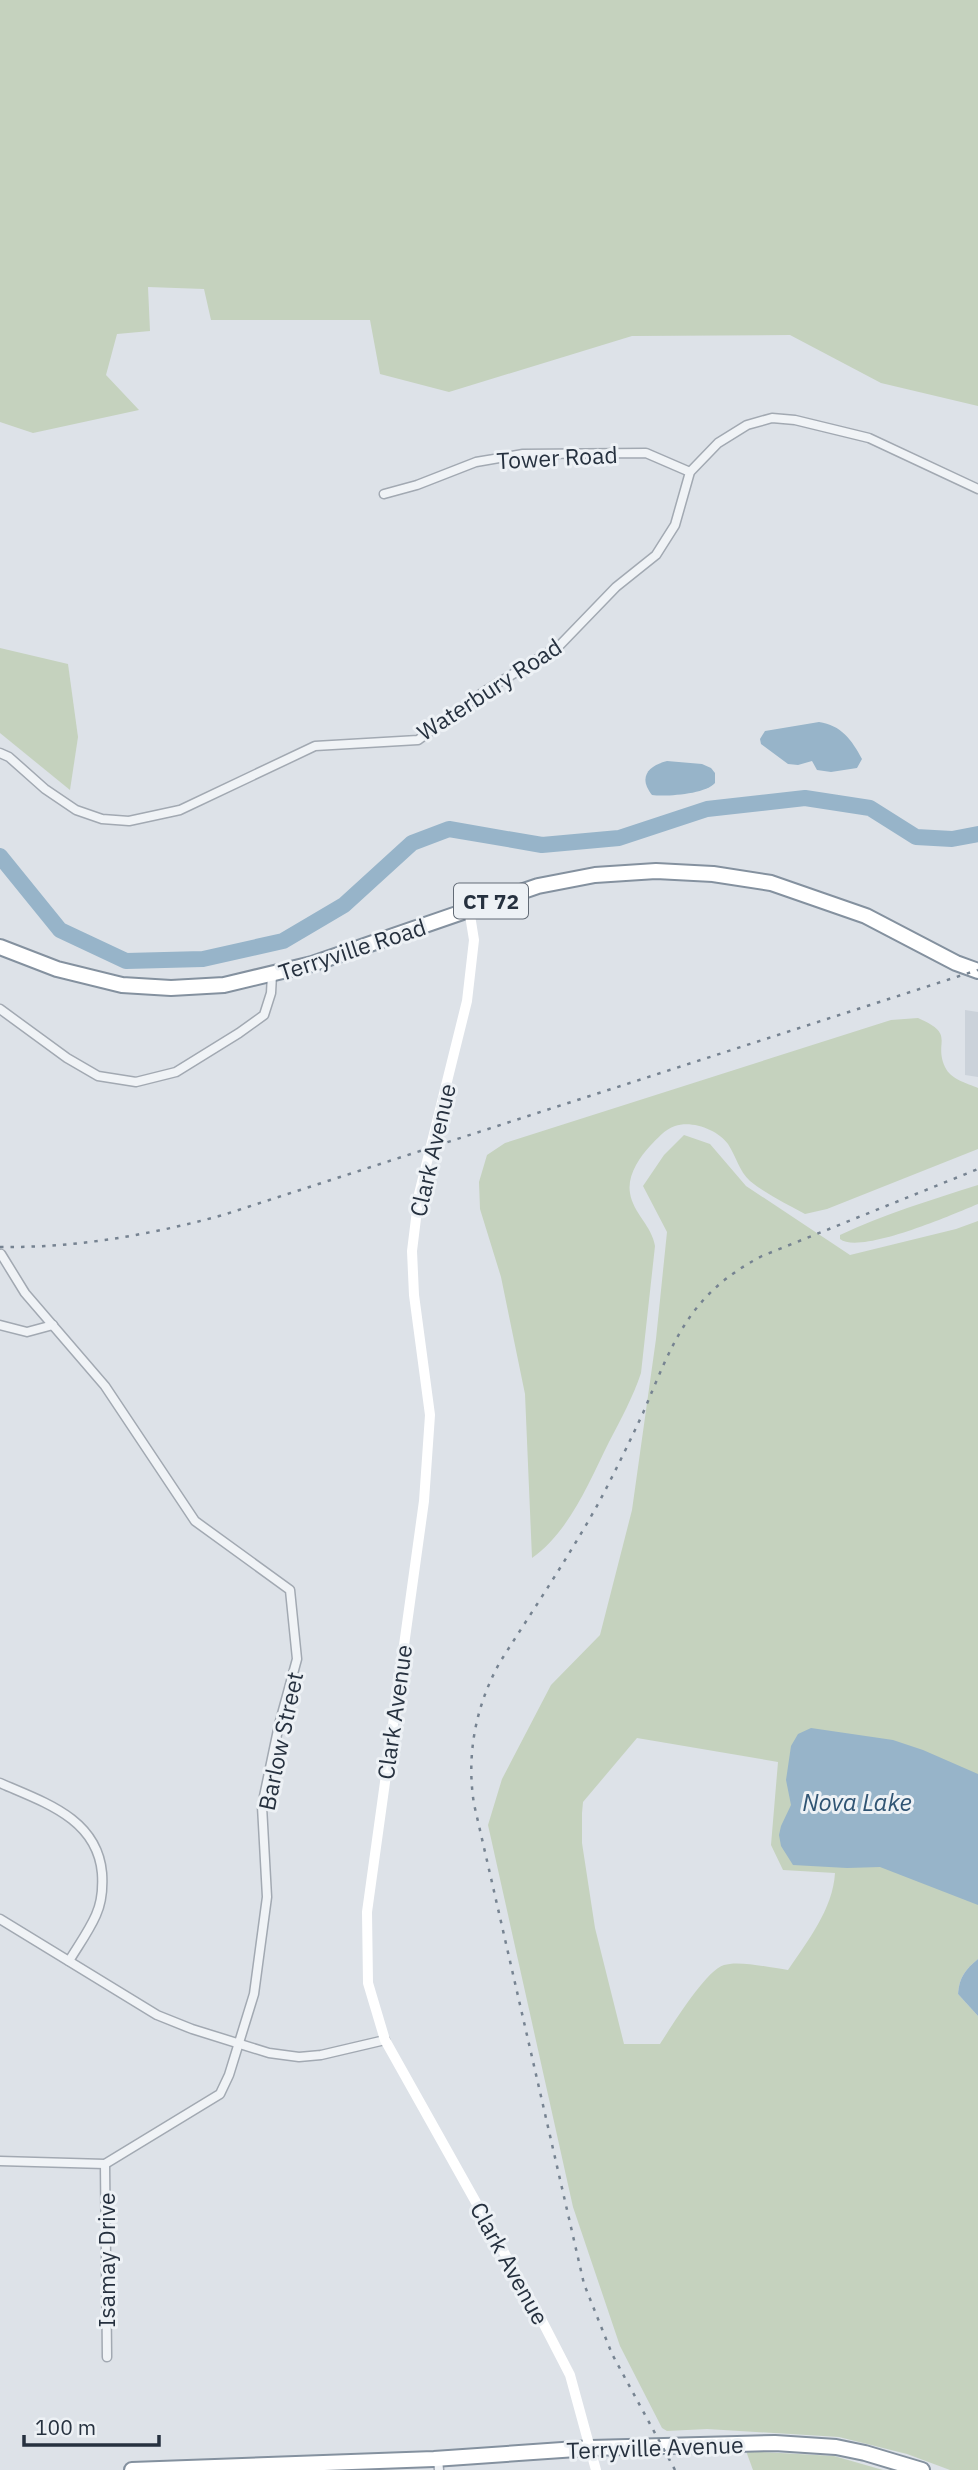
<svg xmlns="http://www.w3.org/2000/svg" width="978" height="2470" font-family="'IBM Plex Sans',sans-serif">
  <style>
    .built { fill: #cbd2da }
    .green { fill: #c5d2be; fill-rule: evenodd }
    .water { fill: #97b4c9 }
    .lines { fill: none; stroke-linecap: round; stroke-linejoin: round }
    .river { stroke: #97b4c9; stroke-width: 16 }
    .minor-casing { stroke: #a2a9b2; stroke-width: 11 }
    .trunk-casing { stroke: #84919f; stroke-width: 18 }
    .minor { stroke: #f0f3f6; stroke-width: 8 }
    .secondary { stroke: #fff; stroke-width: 10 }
    .trunk { stroke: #fff; stroke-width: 14 }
    .rail { stroke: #768391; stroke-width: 2.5; stroke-dasharray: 3.5 7; stroke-linecap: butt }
    .labels { text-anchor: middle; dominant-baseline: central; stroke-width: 6; stroke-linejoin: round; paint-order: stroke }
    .shield { fill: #edf1f5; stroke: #626b76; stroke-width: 2 }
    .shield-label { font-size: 21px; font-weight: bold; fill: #26313f }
    .street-label { font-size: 23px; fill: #26313f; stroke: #edf1f5 }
    .water-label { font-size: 24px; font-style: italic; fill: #305473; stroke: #edf1f5 }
  </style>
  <rect width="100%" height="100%" fill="#dde2e8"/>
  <!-- built -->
  <polygon class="built" points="965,1010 978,1012 978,1077 965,1075"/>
  <!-- green -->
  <g class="green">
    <polygon points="0,0 978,0 978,406 881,383 790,335 632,336 449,392 380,374 370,320 211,320 204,289 148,287 150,331 117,334 106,375 139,410 33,433 0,422"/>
    <polygon points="0,648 68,664 78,737 70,790 0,733"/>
    <path d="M 918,1018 C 957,1035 933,1041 945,1067 C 951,1080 967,1083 978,1088 L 978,1149 L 827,1209 L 805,1214 C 787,1204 766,1194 750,1181 C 739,1171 736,1156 728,1144 C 718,1130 692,1120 675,1126 C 665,1129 657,1139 650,1146 C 639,1158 627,1176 630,1193 C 633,1213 652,1226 655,1246 L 641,1373 C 633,1397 621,1419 609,1442 C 589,1482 570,1531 532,1558 L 525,1394 L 501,1277 L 480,1209 L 479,1182 L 487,1155 L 505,1143 L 891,1020 Z"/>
    <path d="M 684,1135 L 710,1144 L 746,1186 L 850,1255 L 956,1229 L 978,1221 L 978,1959 C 966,1969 959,1977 958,1994 L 978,2016 L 978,2470 L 950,2470 L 907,2454 L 839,2437 L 707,2429 L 667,2431 L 662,2428 L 620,2346 L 573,2207 L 488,1825 L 502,1779 L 551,1685 L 600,1635 L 632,1510 L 656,1339 L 667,1232 L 643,1186 L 664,1155 ZM 637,1738 L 778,1762 L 771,1845 L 783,1870 L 835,1873 C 833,1909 807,1942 788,1970 C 771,1968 739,1960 724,1965 C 706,1970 671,2027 660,2044 L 624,2044 L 595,1928 L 582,1843 L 582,1813 L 583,1802 Z"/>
    <path d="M 978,1185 L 978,1204 C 954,1214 860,1255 840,1239 L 840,1235 C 884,1214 931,1200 978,1185 Z"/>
    <polygon points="746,2451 834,2456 883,2470 753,2470"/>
  </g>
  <!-- water -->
  <g class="water">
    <path d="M 819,722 C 841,725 852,740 862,759 L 857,768 L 831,772 L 817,770 L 812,761 L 798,765 L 788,764 L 761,744 L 760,739 L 765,731 Z"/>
    <path d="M 667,761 L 702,764 L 711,768 L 715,773 L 715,783 C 706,794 666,797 652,795 C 638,777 648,766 667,761 Z"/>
    <polygon points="811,1728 893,1740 923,1750 978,1774 978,1905 880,1867 847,1868 793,1865 781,1846 779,1835 781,1826 791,1805 786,1780 791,1746 798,1734"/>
    <path d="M 978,1959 L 978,2016 L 958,1994 C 959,1977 966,1969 978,1959 Z"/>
  </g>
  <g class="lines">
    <!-- river -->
    <polyline class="river" points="0,856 60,930 126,961 203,959 283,941 344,905 412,843 449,829 542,845 619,838 707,809 805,798 870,808 916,837 952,839 978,834"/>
    <!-- minor casing -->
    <g class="minor-casing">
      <g id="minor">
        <polyline points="384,494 417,485 476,462 523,454 646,453 690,472"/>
        <polyline points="0,753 9,757 45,789 76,810 102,819 129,821 180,810 315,746 418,740 485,691 559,646 616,587 656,555 675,525 690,472 718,443 747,425 772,418 795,420 869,438 978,489"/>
        <polyline points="0,1009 67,1058 98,1076 136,1082 176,1072 239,1033 264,1015 271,993 272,975"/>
        <polyline points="0,1325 27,1332 53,1325"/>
        <path d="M 0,1783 C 43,1802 97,1818 102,1873 C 103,1888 102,1902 96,1915 C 89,1931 78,1946 69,1961"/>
        <polyline points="0,1919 157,2015 192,2029 269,2053 299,2057 321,2055 385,2040"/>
        <polyline points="0,2161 105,2164 220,2094 229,2075 254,1994 267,1897 262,1806 279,1725 297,1659 290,1590 195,1521 105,1386 25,1293 1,1254"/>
        <polyline points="105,2164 107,2357"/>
        <polyline points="438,2459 439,2470"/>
      </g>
    </g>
    <!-- trunk casing -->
    <g class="trunk-casing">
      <g id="trunk">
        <polyline points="0,947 57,969 122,985 171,988 224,985 312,964 538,886 595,875 656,871 713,874 771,883 866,916 956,963 978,971"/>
        <polyline points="132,2470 434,2459 591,2448 775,2443 836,2447 865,2453 922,2470"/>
      </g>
    </g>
    <!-- minor -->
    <use href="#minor" class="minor"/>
    <!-- secondary -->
    <polyline class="secondary" points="469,909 474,940 467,1001 419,1194 412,1251 414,1295 430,1415 424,1501 367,1912 368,1983 385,2040 538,2313 570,2375 596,2470"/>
    <!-- trunk -->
    <use href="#trunk" class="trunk"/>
    <!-- rail -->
    <g class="rail">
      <path d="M 0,1247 C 75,1248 150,1235 223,1215 L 978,970"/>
      <path d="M 675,2470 L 612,2354 L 584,2284 L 474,1804 C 466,1754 476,1705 500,1662 C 533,1610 568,1558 598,1504 C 614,1474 629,1443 643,1413 C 673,1342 689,1294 762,1256 L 978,1169"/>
    </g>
  </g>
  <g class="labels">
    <!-- shield labels -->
    <rect class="shield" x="454" y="883.5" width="74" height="35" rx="5"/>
    <g class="shield-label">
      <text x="491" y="901">CT 72</text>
    </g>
    <!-- street labels -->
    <g class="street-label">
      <text transform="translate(557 457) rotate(-3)">Tower Road</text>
      <text transform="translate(489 689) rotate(-33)">Waterbury Road</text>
      <text transform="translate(352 949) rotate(-18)">Terryville Road</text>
      <text transform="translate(432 1150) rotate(-77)">Clark Avenue</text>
      <text transform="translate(394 1712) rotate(-82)">Clark Avenue</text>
      <text transform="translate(280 1741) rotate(-78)">Barlow Street</text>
      <text transform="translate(106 2260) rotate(-90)">Isamay Drive</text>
      <text transform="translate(510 2263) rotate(61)">Clark Avenue</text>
      <text transform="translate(655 2447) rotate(-2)">Terryville Avenue</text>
    </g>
    <!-- water labels -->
    <g class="water-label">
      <text x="857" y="1802">Nova Lake</text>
    </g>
  </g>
  <!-- scale -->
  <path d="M24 2435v10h135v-10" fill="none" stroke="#26313f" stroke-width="3.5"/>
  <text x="35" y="2435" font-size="21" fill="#26313f" stroke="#edf1f5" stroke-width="5" paint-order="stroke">100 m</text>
</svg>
